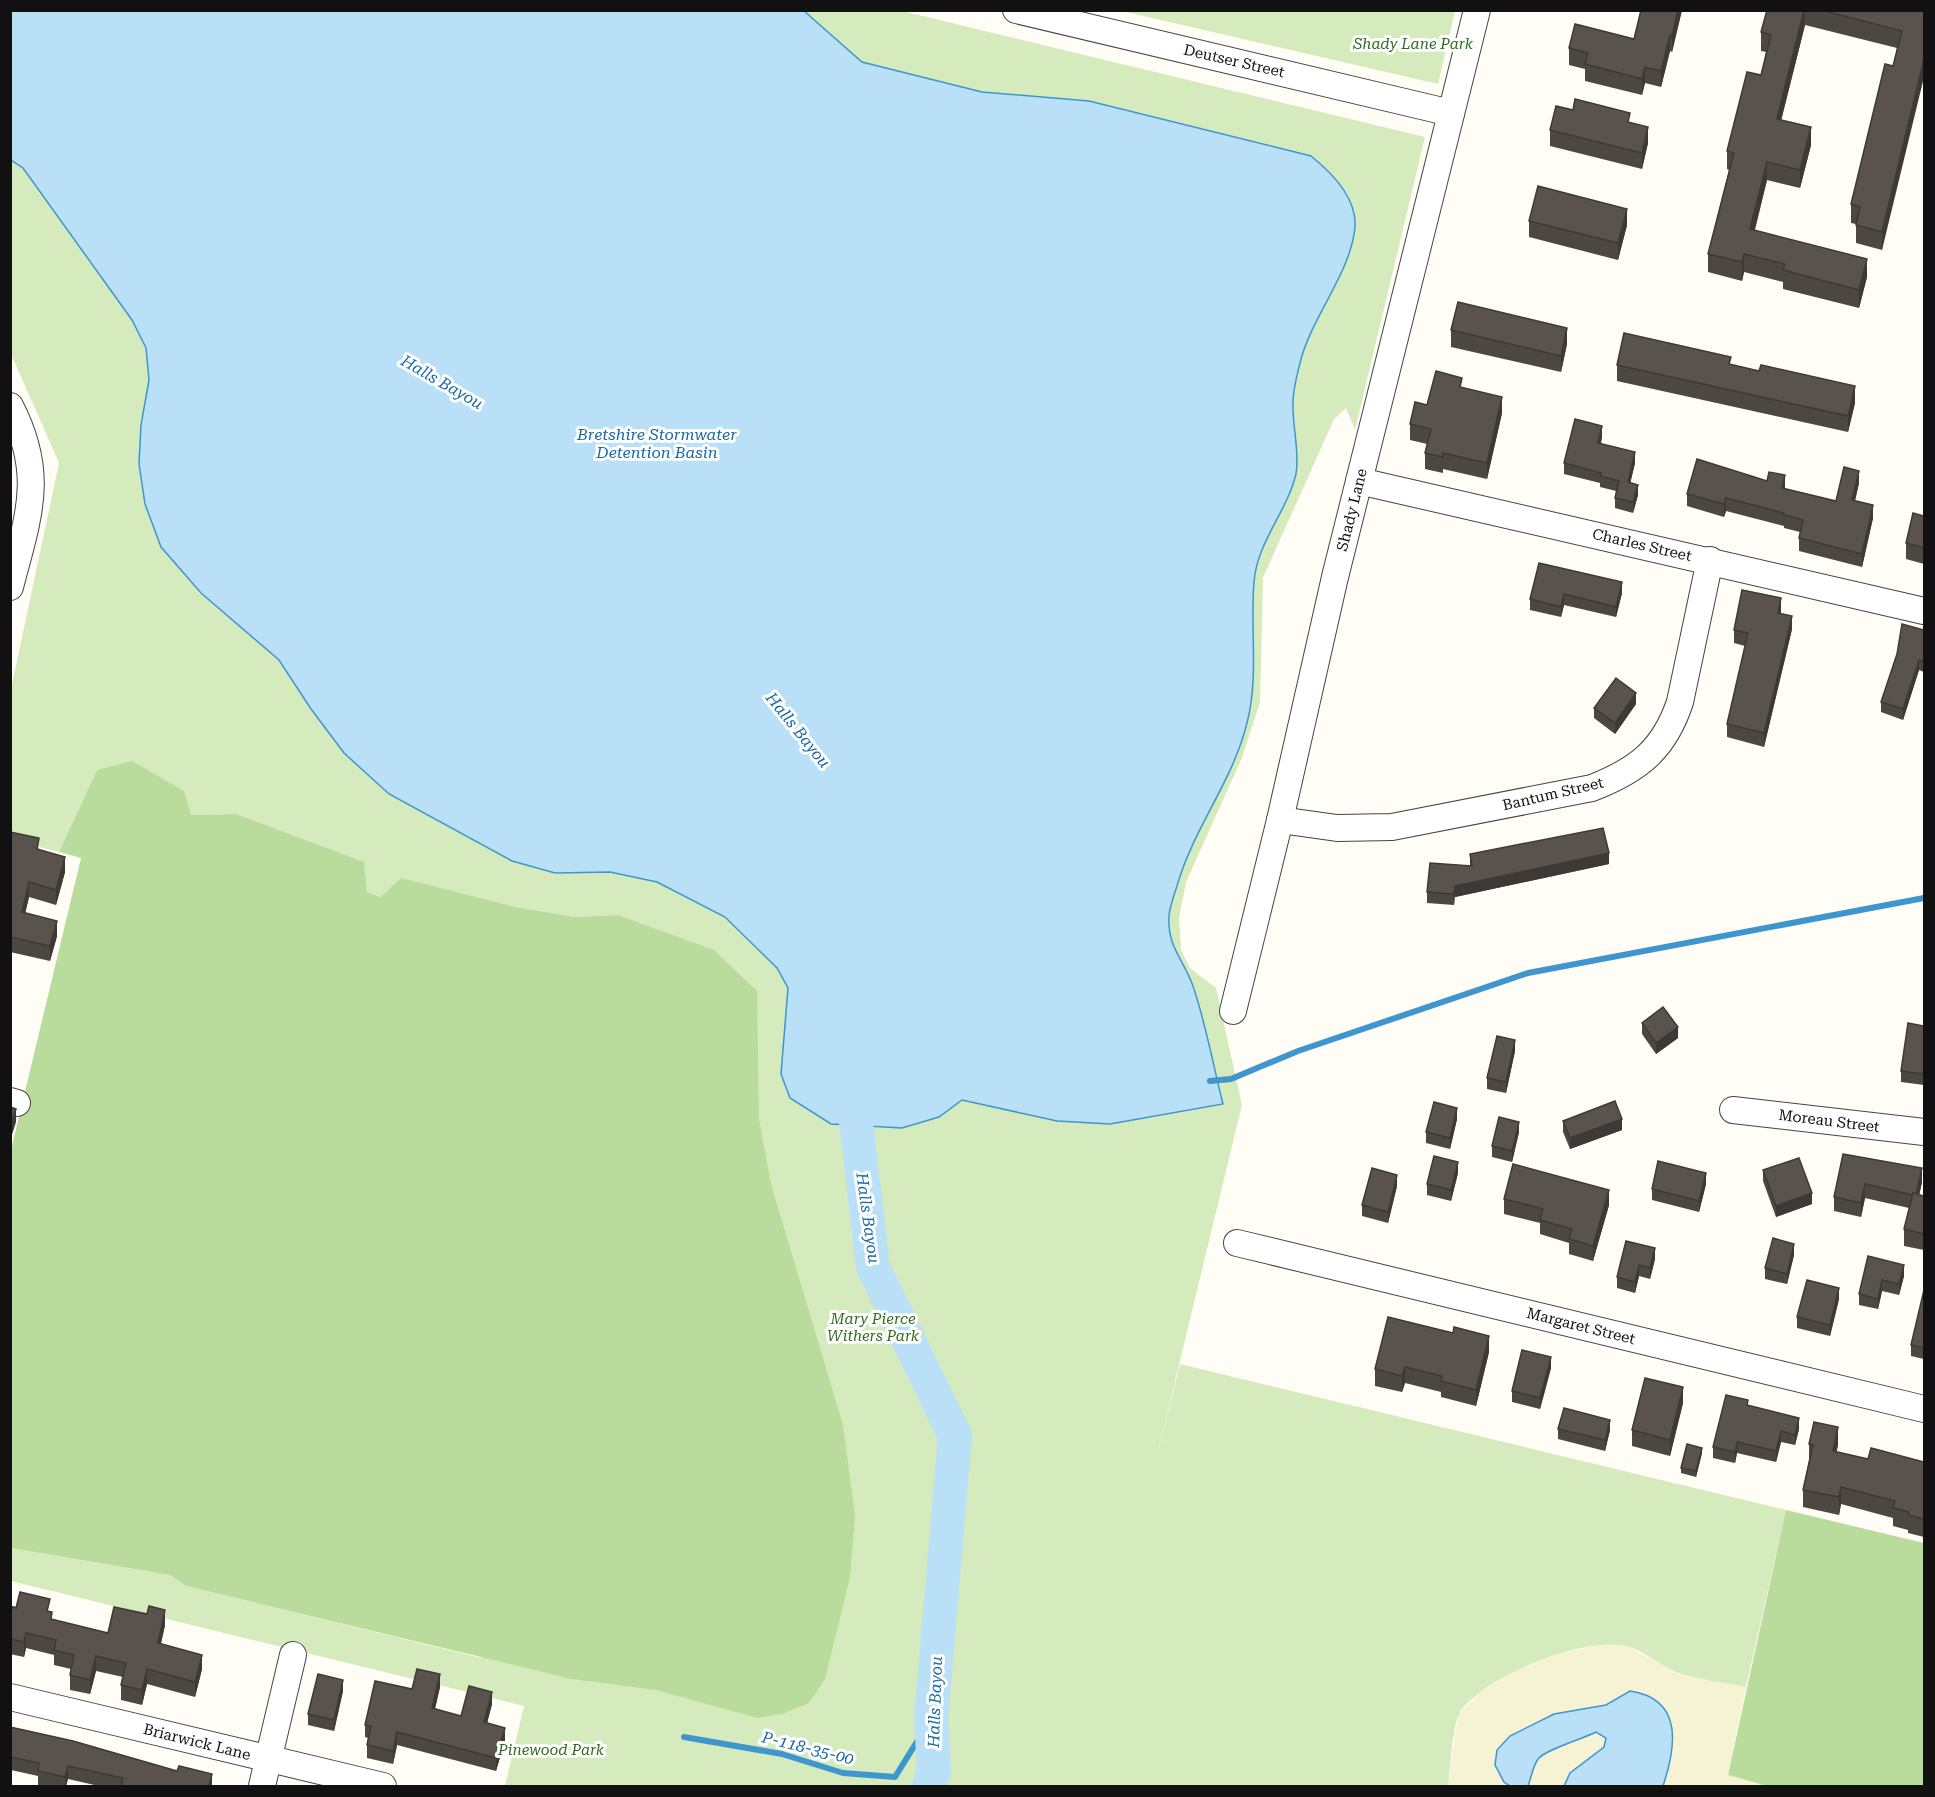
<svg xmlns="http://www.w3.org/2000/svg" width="1935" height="1797" font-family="'Roboto Serif',serif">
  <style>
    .farmland { fill: #f6f3d4 }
    .green { fill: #d5ebbd }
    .forest { fill: #b9dc9c }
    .water { fill: #b9e0f7; stroke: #3f96cf; stroke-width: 1.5 }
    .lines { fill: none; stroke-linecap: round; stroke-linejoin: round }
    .stream { stroke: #3f96cf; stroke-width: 6 }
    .river { stroke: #b9e0f7; stroke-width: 34 }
    .minor-casing { stroke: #444; stroke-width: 28 }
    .minor { stroke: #fff; stroke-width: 26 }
    .wall { fill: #4d4742 }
    .shaded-wall { fill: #3f3936 }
    .building { fill: #5a524d; stroke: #3f3936; stroke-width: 1.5 }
    .labels { text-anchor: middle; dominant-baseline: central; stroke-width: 6; stroke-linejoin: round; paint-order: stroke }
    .park-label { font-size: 15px; font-style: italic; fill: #2f6b1f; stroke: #fff }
    .street-label { font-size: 15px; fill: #111; stroke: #fff }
    .water-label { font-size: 16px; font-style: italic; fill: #1768a6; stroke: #fff }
  </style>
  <rect width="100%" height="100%" fill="#fffdf5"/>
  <!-- farmland -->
  <polygon class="farmland" points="1606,1643 1627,1646 1672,1670 1746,1687 1728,1774 1767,1786 1448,1786 1458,1715 1482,1691 1518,1668 1558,1654"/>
  <!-- green -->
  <g class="green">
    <path d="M 11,11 L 902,11 L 1425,137 L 1355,430 L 1346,408 L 1334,419 L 1263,578 L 1260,702 L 1242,758 L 1186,882 L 1179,918 L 1181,950 L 1190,968 L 1216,988 L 1242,1105 L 1153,1472 L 1180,1364 L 1786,1510 L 1746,1687 C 1724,1682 1690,1679 1670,1669 C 1655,1662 1643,1650 1626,1646 C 1584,1636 1482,1676 1459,1714 C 1453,1724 1450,1772 1448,1786 L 505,1786 L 524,1706 L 11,1581 L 11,1548 L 170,1575 L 186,1586 L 481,1658 L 618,915 L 575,917 L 516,907 L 401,879 L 382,897 L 367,892 L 237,814 L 191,815 L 97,770 L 59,852 L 11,840 L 11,689 L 59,463 L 11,354 Z"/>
    <polygon points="1122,11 1455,11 1438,84"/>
  </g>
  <!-- forest -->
  <g class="forest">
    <polygon points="132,761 184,791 191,815 236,814 364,862 367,892 381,897 401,878 516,907 575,917 618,915 714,950 757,991 759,1119 771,1184 843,1425 855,1516 850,1577 825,1679 809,1703 782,1714 758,1718 656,1690 572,1679 186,1586 170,1575 11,1548 11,1150 81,858 59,852 97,770"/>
    <polygon points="1786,1510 1924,1543 1924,1786 1767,1786 1728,1775"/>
  </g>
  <!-- water -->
  <g class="water">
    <path d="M 10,11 L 804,11 L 862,62 L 982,92 L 1089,101 L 1311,156 C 1331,172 1357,198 1355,227 C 1351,273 1311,317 1300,363 C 1297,375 1293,390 1293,403 C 1292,425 1300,452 1296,474 C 1287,512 1257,542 1254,582 C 1250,629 1259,677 1247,723 C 1233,781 1193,829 1177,886 C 1174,895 1170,906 1169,916 C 1167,947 1184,960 1193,986 C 1206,1024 1213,1065 1223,1104 L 1110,1124 L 1057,1121 L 962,1100 L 939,1117 L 902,1128 L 831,1124 L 790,1098 L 781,1074 L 788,988 L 777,968 L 725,917 L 657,882 L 610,872 L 555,873 L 512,861 L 389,794 L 344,753 L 311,709 L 279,660 L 201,593 L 161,547 L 145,504 L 139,464 L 141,425 L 149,380 L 146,348 L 132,320 L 23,168 L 11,160 Z"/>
    <path d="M 1630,1691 C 1684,1699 1676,1747 1663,1786 L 1564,1786 L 1570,1773 L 1604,1747 L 1606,1738 L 1596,1732 C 1583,1739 1546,1749 1538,1759 C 1533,1766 1531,1778 1528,1786 L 1510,1786 L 1504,1782 L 1495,1765 L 1497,1750 L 1510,1736 L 1554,1714 L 1606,1705 Z"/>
  </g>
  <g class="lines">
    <!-- stream -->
    <g class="stream">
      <polyline points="1210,1081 1231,1079 1298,1051 1528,973 1924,898"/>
      <polyline points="684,1737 782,1754 843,1773 895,1777 931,1719"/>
    </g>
    <!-- river -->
    <polyline class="river" points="851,1079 873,1267 955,1436 931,1719 934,1770 929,1786"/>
    <!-- minor casing -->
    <g class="minor-casing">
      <g id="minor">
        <polyline points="1016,10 1451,113"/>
        <path d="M 10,406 C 46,475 28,517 10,587"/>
        <polyline points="1359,481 1924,611"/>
        <path d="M 1280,820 L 1337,828 L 1392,827 L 1592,788 C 1638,770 1664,750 1680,702 L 1710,560"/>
        <polyline points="1233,1011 1280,820 1335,577 1477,10"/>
        <polyline points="10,1101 17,1103"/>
        <polyline points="1733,1110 1924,1132"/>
        <polyline points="1237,1243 1924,1409"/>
        <polyline points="10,1697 383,1786"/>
        <polyline points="262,1786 293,1655"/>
      </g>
    </g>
    <!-- minor -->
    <use href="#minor" class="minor"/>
  </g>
  <!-- wall -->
  <g class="wall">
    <polygon points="1682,10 1672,52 1670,51 1661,87 1645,83 1642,95 1585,81 1585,69 1569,65 1569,48 1634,39"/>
    <polygon points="1767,10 1924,10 1882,250 1856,243 1856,224 1851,223 1851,204 1893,66 1897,48 1805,25 1781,120 1811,145 1800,188 1767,180 1755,230 1867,277 1859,308 1783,289 1783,282 1744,272 1742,281 1708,272 1708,254 1729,170 1727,169 1727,151 1761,75 1766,52 1761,51 1761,32"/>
    <polygon points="1630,123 1648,143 1642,169 1550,146 1550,130"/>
    <polygon points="1529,221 1627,225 1618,260 1529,237"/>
    <polygon points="1451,330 1567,344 1561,372 1451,347"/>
    <polygon points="1617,365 1731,365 1855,403 1848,432 1617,381"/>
    <polygon points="1462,387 1502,413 1487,479 1443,469 1443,473 1425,469 1425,453 1427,444 1410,440 1410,424 1427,405"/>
    <polygon points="1602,437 1601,444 1635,463 1630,483 1638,495 1633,513 1615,508 1615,498 1616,491 1600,487 1600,483 1564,474 1564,463"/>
    <polygon points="1859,483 1855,501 1873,518 1862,567 1799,551 1799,538 1800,532 1784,528 1784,526 1726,511 1724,517 1687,506 1687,494 1785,489 1836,501"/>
    <polygon points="1924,516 1924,564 1906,559 1906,543"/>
    <polygon points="1539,563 1622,593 1616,617 1564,605 1561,617 1530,610 1530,599"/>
    <polygon points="1781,611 1781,614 1792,629 1764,747 1727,737 1727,724 1745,646 1734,643 1734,630"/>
    <polygon points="1924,630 1924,672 1919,670 1903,720 1881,712 1881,702"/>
    <polygon points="1636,704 1615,734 1594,718 1594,708"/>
    <polygon points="10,832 39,849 65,872 56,905 29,897 25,913 57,936 50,961 10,952"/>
    <polygon points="1470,854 1609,864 1455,897 1454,905 1427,903 1427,892 1470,866"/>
    <polygon points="1642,1023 1678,1038 1656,1054 1642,1034"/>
    <polygon points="1924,1026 1924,1085 1901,1082 1901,1071"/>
    <polygon points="1515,1051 1506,1093 1487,1089 1487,1078"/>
    <polygon points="1457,1119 1450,1149 1426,1143 1426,1132"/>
    <polygon points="1563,1121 1622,1130 1570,1149 1563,1132"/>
    <polygon points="1519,1132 1512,1162 1492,1157 1492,1146"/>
    <polygon points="1843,1154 1922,1182 1919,1195 1924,1196 1924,1250 1904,1246 1904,1229 1909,1208 1865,1198 1861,1217 1834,1211 1834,1197"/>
    <polygon points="1763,1170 1812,1204 1776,1217 1763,1181"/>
    <polygon points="1458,1173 1451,1201 1427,1195 1427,1184"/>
    <polygon points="1706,1184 1699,1212 1652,1200 1652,1189"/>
    <polygon points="1397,1186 1388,1223 1362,1216 1362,1205"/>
    <polygon points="1504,1199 1609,1205 1593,1261 1569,1254 1569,1243 1540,1234 1540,1223 1504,1214"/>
    <polygon points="1655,1248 1655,1259 1650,1279 1639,1276 1635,1293 1617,1288 1617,1277"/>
    <polygon points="1794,1255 1787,1284 1765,1279 1765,1268"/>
    <polygon points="1868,1256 1904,1276 1899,1295 1882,1291 1878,1309 1859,1305 1859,1294"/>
    <polygon points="1924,1290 1924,1359 1911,1356 1911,1345"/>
    <polygon points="1839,1299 1830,1336 1797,1328 1797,1317"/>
    <polygon points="1489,1352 1476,1406 1441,1397 1441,1392 1405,1383 1402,1392 1375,1386 1375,1369"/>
    <polygon points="1551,1368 1540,1409 1512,1402 1512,1391"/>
    <polygon points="1683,1403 1670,1456 1632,1446 1632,1430"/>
    <polygon points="1748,1405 1799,1429 1795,1445 1781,1442 1776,1462 1737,1453 1735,1463 1713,1458 1713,1447"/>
    <polygon points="1558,1429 1610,1430 1605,1451 1558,1439"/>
    <polygon points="1809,1444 1838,1445 1836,1452 1868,1459 1924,1462 1924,1537 1908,1533 1908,1530 1893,1526 1893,1518 1841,1504 1839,1515 1803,1507 1803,1490 1809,1460"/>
    <polygon points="1702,1453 1696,1477 1681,1473 1681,1468"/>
    <polygon points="10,1606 50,1611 52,1620 108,1633 165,1625 161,1643 202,1669 195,1697 147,1684 142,1705 121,1700 121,1685 123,1677 96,1671 90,1694 70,1690 70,1675 71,1669 54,1665 54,1655 26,1648 24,1657 10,1654"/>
    <polygon points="440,1687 435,1709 461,1716 492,1704 487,1723 505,1740 496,1771 397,1745 393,1764 367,1758 367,1745 368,1738 365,1737 365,1725 412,1689"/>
    <polygon points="343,1691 334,1731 308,1725 308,1714"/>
    <polygon points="10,1727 212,1786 99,1786 68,1779 66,1786 45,1786 38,1785 38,1776 11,1770 10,1773"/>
  </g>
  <!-- shaded-wall -->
  <g class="shaded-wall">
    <polygon points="1678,10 1682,10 1672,52 1672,36"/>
    <polygon points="1804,10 1805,10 1805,25 1777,137 1777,119"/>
    <polygon points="1670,35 1670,51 1661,87 1661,71"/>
    <polygon points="1924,59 1924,77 1882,250 1882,232"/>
    <polygon points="1645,67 1645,83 1642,95 1642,79"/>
    <polygon points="1648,127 1648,143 1642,169 1642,153"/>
    <polygon points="1811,127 1811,145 1800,188 1800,170"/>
    <polygon points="1767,162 1767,180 1750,247 1750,229"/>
    <polygon points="1627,209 1627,225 1618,260 1618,243"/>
    <polygon points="1744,254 1744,272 1742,281 1742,262"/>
    <polygon points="1867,259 1867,277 1859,308 1859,290"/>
    <polygon points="1567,328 1567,344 1561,372 1561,356"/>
    <polygon points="1855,386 1855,403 1848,432 1848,416"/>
    <polygon points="1502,397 1502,413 1487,479 1487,463"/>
    <polygon points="1602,426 1602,437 1598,454 1598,443"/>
    <polygon points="1635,452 1635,463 1628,493 1628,482"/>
    <polygon points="1859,471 1859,483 1852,513 1852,500"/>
    <polygon points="1785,475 1785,488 1782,501 1782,488"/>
    <polygon points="1638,485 1638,495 1633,513 1633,502"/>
    <polygon points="1726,498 1726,511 1724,517 1724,504"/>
    <polygon points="1873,505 1873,518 1862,567 1862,554"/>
    <polygon points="1622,582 1622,593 1616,617 1616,607"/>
    <polygon points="1564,594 1564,605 1561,617 1561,607"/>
    <polygon points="1781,598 1781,611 1778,626 1778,613"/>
    <polygon points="1792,616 1792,629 1764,747 1764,733"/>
    <polygon points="1919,660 1919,670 1903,720 1903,709"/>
    <polygon points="1636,693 1636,704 1615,734 1615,723"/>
    <polygon points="1609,853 1609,864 1455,897 1454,905 1455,886"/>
    <polygon points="65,857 65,872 56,905 56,890"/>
    <polygon points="29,882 29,897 22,927 22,912"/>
    <polygon points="57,921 57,936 50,961 50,946"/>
    <polygon points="1678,1027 1678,1038 1656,1054 1656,1043"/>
    <polygon points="1515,1040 1515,1051 1506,1093 1506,1082"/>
    <polygon points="1457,1108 1457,1119 1450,1149 1450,1138"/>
    <polygon points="16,1109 16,1122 10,1141 10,1128"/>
    <polygon points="1622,1119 1622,1130 1570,1149 1570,1138"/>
    <polygon points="1519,1122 1519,1132 1512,1162 1512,1151"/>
    <polygon points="1458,1162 1458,1173 1451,1201 1451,1190"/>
    <polygon points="1922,1168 1922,1182 1916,1210 1916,1196"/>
    <polygon points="1706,1173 1706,1184 1699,1212 1699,1201"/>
    <polygon points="1397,1175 1397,1186 1388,1223 1388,1212"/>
    <polygon points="1865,1184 1865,1198 1861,1217 1861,1203"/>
    <polygon points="1609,1190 1609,1205 1593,1261 1593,1246"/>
    <polygon points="1812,1193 1812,1204 1776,1217 1776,1206"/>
    <polygon points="1794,1244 1794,1255 1787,1284 1787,1274"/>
    <polygon points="1655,1248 1655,1259 1650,1279 1650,1268"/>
    <polygon points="1639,1265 1639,1276 1635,1293 1635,1282"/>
    <polygon points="1904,1265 1904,1276 1899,1295 1899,1284"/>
    <polygon points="1882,1280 1882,1291 1878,1309 1878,1299"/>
    <polygon points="1839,1288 1839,1299 1830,1336 1830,1325"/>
    <polygon points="1489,1336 1489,1352 1476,1406 1476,1390"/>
    <polygon points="1551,1357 1551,1368 1540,1409 1540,1398"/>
    <polygon points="1405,1367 1405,1383 1402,1392 1402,1376"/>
    <polygon points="1683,1387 1683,1403 1670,1456 1670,1440"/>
    <polygon points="1799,1418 1799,1429 1795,1445 1795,1435"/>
    <polygon points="1610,1420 1610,1430 1605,1451 1605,1440"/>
    <polygon points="1838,1427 1838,1445 1833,1469 1833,1451"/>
    <polygon points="1781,1431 1781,1442 1776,1462 1776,1451"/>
    <polygon points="1737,1442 1737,1453 1735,1463 1735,1452"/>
    <polygon points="1702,1448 1702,1453 1696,1477 1696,1471"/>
    <polygon points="1841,1487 1841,1504 1839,1515 1839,1497"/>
    <polygon points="165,1610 165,1625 158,1657 158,1643"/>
    <polygon points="26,1633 26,1648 24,1657 24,1642"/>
    <polygon points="202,1655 202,1669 195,1697 195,1682"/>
    <polygon points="96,1656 96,1671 90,1694 90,1680"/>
    <polygon points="147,1669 147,1684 142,1705 142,1690"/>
    <polygon points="440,1674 440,1687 432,1721 432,1708"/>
    <polygon points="343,1680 343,1691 334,1731 334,1720"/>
    <polygon points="492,1692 492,1704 484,1735 484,1722"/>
    <polygon points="505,1728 505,1740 496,1771 496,1758"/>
    <polygon points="397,1732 397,1745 393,1764 393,1751"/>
    <polygon points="68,1766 68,1779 66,1786 65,1786 65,1777"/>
    <polygon points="212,1774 212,1786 209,1786"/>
  </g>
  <!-- building -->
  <g class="building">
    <polygon points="1641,10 1678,10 1672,36 1670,35 1661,71 1645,67 1642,79 1585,64 1588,53 1569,48 1575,24 1634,39"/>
    <polygon points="1767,10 1804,10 1777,119 1811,127 1800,170 1767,162 1750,229 1867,259 1859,290 1783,270 1785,264 1744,254 1742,262 1708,254 1734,153 1727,151 1747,72 1761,75 1771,35 1761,32"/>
    <polygon points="1821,10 1924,10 1924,59 1882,232 1856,225 1860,207 1851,204 1885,64 1893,66 1902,31"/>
    <polygon points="1575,99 1630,113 1628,122 1648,127 1642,153 1550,130 1556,106 1573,110"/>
    <polygon points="1538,186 1627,209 1618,243 1529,221"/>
    <polygon points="1458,302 1567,328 1561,356 1451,330"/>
    <polygon points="1624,333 1731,357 1729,364 1759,371 1761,365 1855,386 1848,416 1617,365"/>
    <polygon points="1436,371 1462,378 1460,387 1502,397 1487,463 1443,453 1443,457 1425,453 1431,429 1410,424 1415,402 1427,405"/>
    <polygon points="1575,419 1602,426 1598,443 1635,452 1628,482 1638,485 1633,502 1615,498 1619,481 1600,476 1601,473 1564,463"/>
    <polygon points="1697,459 1767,481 1769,472 1785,475 1782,488 1836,501 1844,467 1859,471 1852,500 1873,505 1862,554 1799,538 1803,520 1784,515 1784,513 1726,498 1724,504 1687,494"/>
    <polygon points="1913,513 1924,516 1924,548 1906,543"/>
    <polygon points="1539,563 1622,582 1616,607 1564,594 1561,607 1530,599"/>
    <polygon points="1742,590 1781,598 1778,613 1792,616 1764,733 1727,724 1748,633 1734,630"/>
    <polygon points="1902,624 1924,630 1924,661 1919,660 1903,709 1881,702 1897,654"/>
    <polygon points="1616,678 1636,693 1615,723 1594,708"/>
    <polygon points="1603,828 1609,853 1455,886 1454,894 1427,892 1430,863 1472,866 1470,854"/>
    <polygon points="10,832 39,838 37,849 65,857 56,890 29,882 22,912 57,921 50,946 10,937"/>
    <polygon points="1663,1007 1678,1027 1656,1043 1642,1023"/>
    <polygon points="1908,1023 1924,1026 1924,1074 1901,1071"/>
    <polygon points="1497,1036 1515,1040 1506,1082 1487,1078"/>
    <polygon points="1615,1101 1622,1119 1570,1138 1563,1121"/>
    <polygon points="1434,1102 1457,1108 1450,1138 1426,1132"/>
    <polygon points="10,1107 16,1109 10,1128"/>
    <polygon points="1499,1117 1519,1122 1512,1151 1492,1146"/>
    <polygon points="1843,1154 1922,1168 1916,1194 1913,1193 1913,1195 1865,1184 1861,1203 1834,1197"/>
    <polygon points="1434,1156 1458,1162 1451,1190 1427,1184"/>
    <polygon points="1799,1158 1812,1193 1776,1206 1763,1170"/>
    <polygon points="1658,1161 1706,1173 1699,1201 1652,1189"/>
    <polygon points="1513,1164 1609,1190 1593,1246 1569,1239 1572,1229 1540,1220 1543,1209 1504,1199"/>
    <polygon points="1372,1168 1397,1175 1388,1212 1362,1205"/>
    <polygon points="1913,1193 1924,1196 1924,1234 1904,1229"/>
    <polygon points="1773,1238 1794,1244 1787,1274 1765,1268"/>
    <polygon points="1626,1241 1655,1248 1650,1268 1639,1265 1635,1282 1617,1277"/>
    <polygon points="1868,1256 1904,1265 1899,1284 1882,1280 1878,1299 1859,1294"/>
    <polygon points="1807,1280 1839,1288 1830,1325 1797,1317"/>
    <polygon points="1924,1290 1924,1348 1911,1345"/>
    <polygon points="1388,1317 1453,1333 1454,1327 1489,1336 1476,1390 1441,1381 1442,1376 1405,1367 1402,1376 1375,1369"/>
    <polygon points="1522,1350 1551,1357 1540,1398 1512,1391"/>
    <polygon points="1645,1378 1683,1387 1670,1440 1632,1430"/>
    <polygon points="1726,1395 1748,1400 1747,1405 1799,1418 1795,1435 1781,1431 1776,1451 1737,1442 1735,1452 1713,1447"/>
    <polygon points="1564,1408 1610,1420 1605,1440 1558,1429"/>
    <polygon points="1814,1422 1838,1427 1833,1451 1868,1459 1871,1448 1924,1462 1924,1519 1908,1515 1909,1512 1893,1508 1895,1501 1841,1487 1839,1497 1803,1490 1813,1445 1809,1444"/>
    <polygon points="1687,1444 1702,1448 1696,1471 1681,1468"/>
    <polygon points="20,1592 50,1599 47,1611 52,1612 51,1619 108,1633 114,1607 147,1614 149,1606 165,1610 158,1643 202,1655 195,1682 147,1669 142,1690 121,1685 126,1663 96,1656 90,1680 70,1675 74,1655 54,1650 56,1640 26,1633 24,1642 10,1639 10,1606 16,1608"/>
    <polygon points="417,1669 440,1674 432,1708 461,1716 469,1686 492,1692 484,1722 505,1728 496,1758 397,1732 393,1751 367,1745 371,1726 365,1725 375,1681 412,1689"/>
    <polygon points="318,1674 343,1680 334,1720 308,1714"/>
    <polygon points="10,1727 73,1741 177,1771 179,1766 212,1774 209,1786 121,1786 123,1778 68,1766 65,1777 38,1771 39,1763 11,1757 10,1760"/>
  </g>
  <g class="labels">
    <!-- park labels -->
    <g class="park-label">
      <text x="1413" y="44">Shady Lane Park</text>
      <text x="873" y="1319">Mary Pierce<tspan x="873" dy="17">Withers Park</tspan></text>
      <text x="551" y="1750">Pinewood Park</text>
    </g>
    <!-- street labels -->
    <g class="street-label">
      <text transform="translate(1234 61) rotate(13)">Deutser Street</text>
      <text transform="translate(1352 510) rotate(-76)">Shady Lane</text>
      <text transform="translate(1642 545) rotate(13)">Charles Street</text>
      <text transform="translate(1553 794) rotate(-13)">Bantum Street</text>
      <text transform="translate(1829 1121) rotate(7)">Moreau Street</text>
      <text transform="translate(1581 1326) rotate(14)">Margaret Street</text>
      <text transform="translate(197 1742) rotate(14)">Briarwick Lane</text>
    </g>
    <!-- water labels -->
    <g class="water-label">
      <text transform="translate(442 382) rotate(30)">Halls Bayou</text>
      <text x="657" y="434">Bretshire Stormwater<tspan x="657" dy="18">Detention Basin</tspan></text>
      <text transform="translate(798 730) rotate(51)">Halls Bayou</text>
      <text transform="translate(868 1218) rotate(82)">Halls Bayou</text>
      <text transform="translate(935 1702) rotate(-88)">Halls Bayou</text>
      <text transform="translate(808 1748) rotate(14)">P-118-35-00</text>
    </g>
  </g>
  <!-- border -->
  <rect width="1935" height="1797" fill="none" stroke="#111111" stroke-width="24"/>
</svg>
